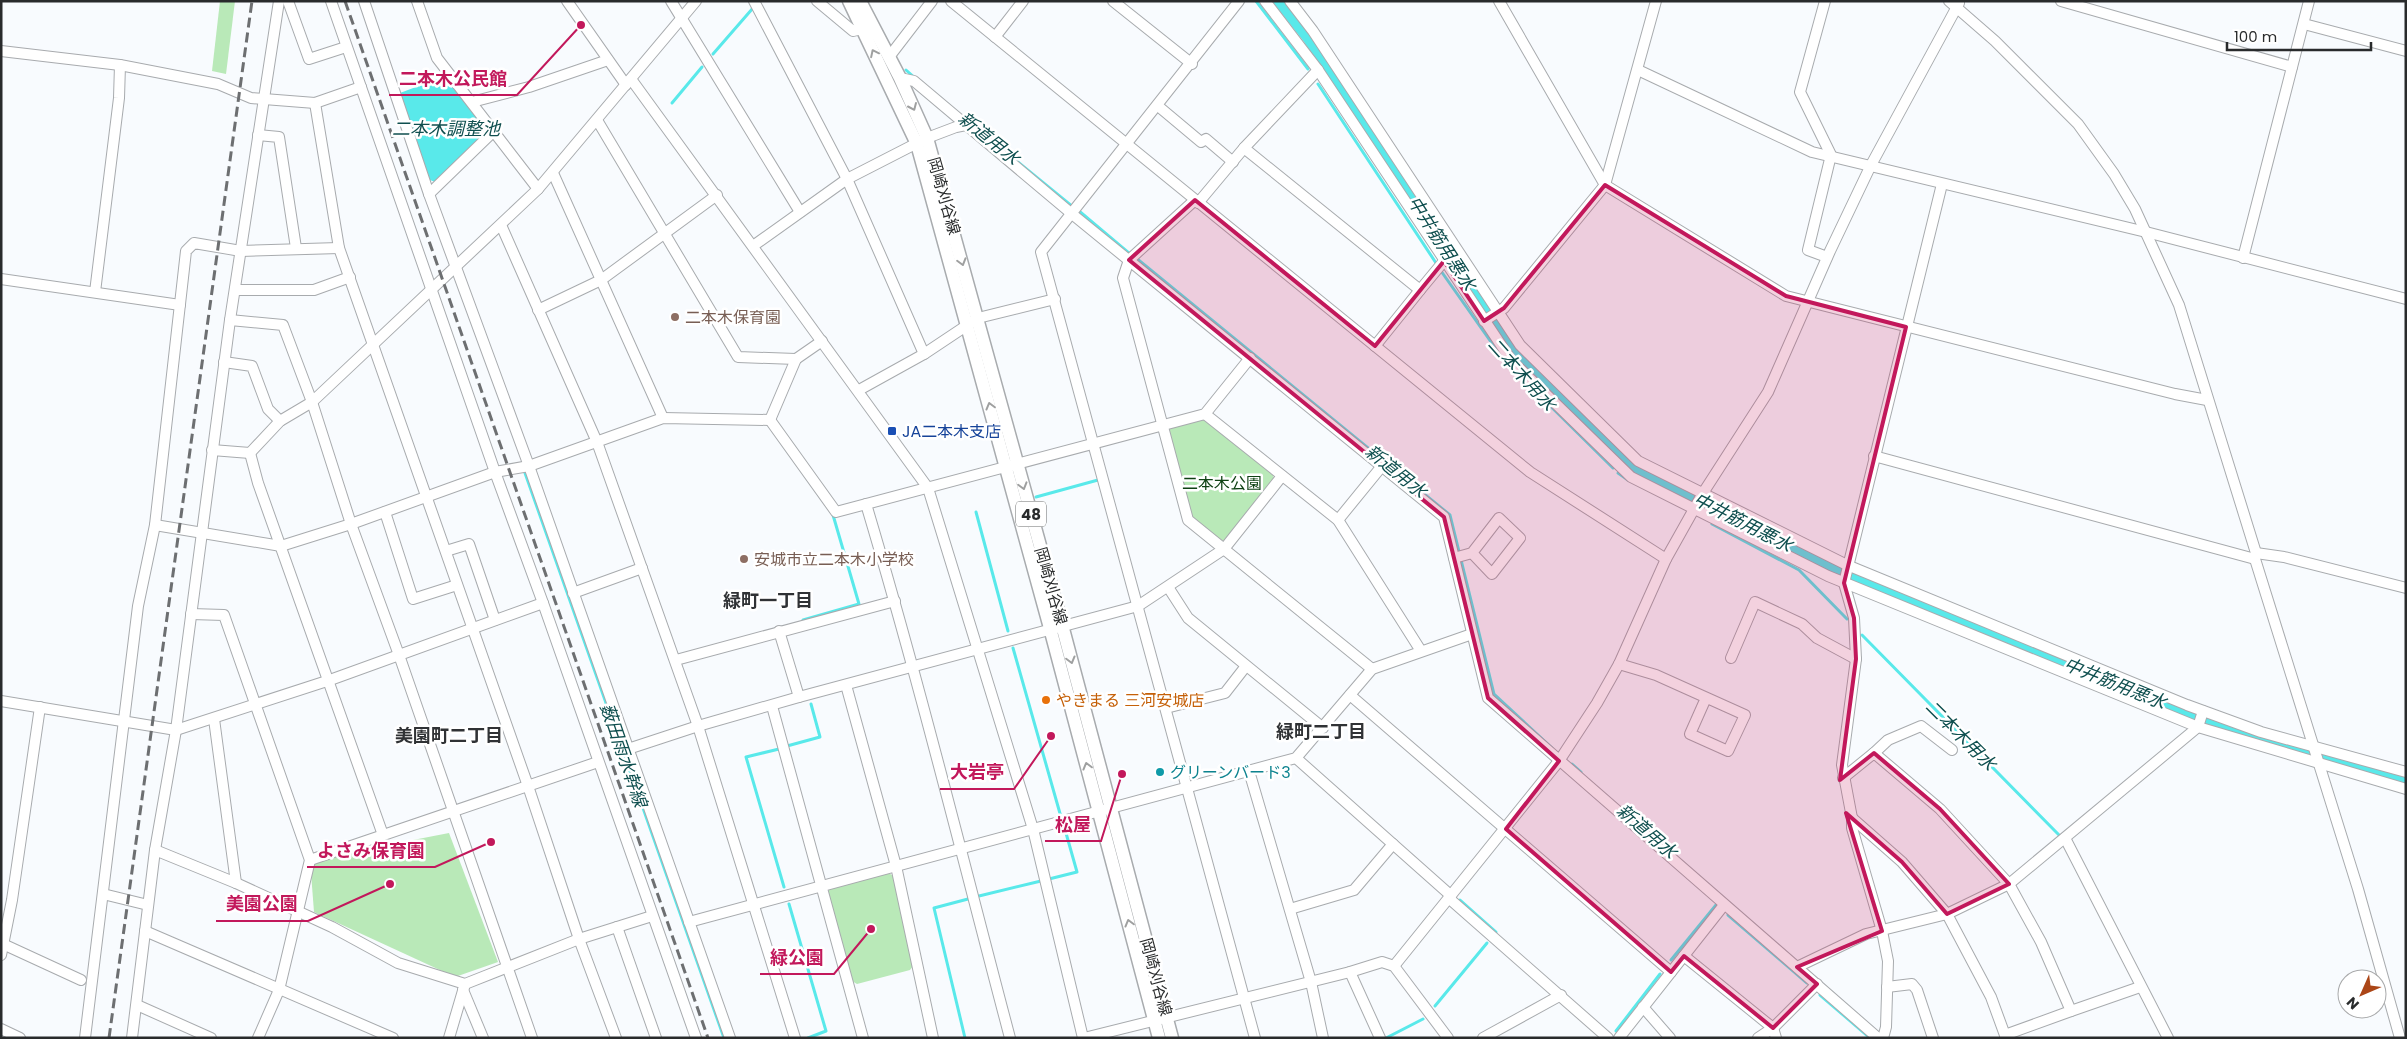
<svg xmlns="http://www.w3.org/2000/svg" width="2407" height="1039" font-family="Poppins,'Noto Sans JP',sans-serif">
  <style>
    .green { fill: #b9e9b8 }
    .water { fill: #59e9ea }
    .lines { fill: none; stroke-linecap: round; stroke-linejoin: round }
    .stream { stroke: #59e9ea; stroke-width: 3 }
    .canal { stroke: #59e9ea; stroke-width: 10 }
    .minor-casing { stroke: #a8abae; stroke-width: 12 }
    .major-casing { stroke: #a8abae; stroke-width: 15 }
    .minor { stroke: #fff; stroke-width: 10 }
    .major { stroke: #fff; stroke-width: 12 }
    .rail { stroke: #6d6f71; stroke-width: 3; stroke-dasharray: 10 5; stroke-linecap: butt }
    .oneway { stroke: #9fa0a0 }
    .marked { fill: #c2185b; fill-opacity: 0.2; stroke: #c2185b; stroke-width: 4; stroke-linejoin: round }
    .education-dot { fill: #8d6e63; stroke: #fff; stroke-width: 2 }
    .transit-dot { fill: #1a4fb4; stroke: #fff; stroke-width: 2 }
    .food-dot { fill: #e8710a; stroke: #fff; stroke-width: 2 }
    .culture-dot { fill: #0f9aa8; stroke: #fff; stroke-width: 2 }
    .labels { text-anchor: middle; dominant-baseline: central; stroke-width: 5; stroke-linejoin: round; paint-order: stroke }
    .shield { fill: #fff; stroke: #696b6b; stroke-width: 1 }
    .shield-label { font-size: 15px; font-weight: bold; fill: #292b2c }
    .street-label { font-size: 16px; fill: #292b2c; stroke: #fff }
    .education-label { font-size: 16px; fill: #785e54; stroke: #fff; text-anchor: start }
    .transit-label { font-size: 16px; fill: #164399; stroke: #fff; text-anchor: start }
    .park-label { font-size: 16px; fill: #0f4214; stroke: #fff }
    .food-label { font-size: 16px; fill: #c56008; stroke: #fff; text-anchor: start }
    .culture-label { font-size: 16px; fill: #0d838f; stroke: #fff; text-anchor: start }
    .water-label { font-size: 18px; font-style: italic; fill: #0f4f4f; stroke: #fff }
    .neighbourhood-label { font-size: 18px; font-weight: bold; fill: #303235; stroke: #fff }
    .leader { fill: none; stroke: #c2185b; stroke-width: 2 }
    .callout-dot { fill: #c2185b; stroke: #fff; stroke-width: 2 }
    .callout-label { font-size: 18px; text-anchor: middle; font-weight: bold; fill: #c2185b; stroke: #fff; stroke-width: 5; stroke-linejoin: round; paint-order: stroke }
  </style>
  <rect width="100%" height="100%" fill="#f8fbfe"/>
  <!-- green -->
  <g class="green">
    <polygon points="220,1 235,1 226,74 212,71"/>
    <polygon points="1201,419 1206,420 1273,475 1274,479 1225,540 1220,541 1191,518 1168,433 1170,428"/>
    <polygon points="449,833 498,962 455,977 314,912 310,860"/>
    <polygon points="889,873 893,876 913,966 910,970 857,984 852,981 828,892 830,888"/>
  </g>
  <!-- water -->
  <polygon class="water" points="445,76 487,129 486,133 435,182 430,180 400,93"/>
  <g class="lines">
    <!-- stream -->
    <g class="stream">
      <polyline points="1256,1 1308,69"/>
      <polyline points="713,54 753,8"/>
      <polyline points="906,70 915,78"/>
      <polyline points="1318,84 1436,263"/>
      <polyline points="672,103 702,67"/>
      <polyline points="1007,153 1073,207"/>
      <polyline points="1079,211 1130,254"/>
      <polyline points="1136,258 1450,515 1494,694 1552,748"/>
      <polyline points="1441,271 1503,359 1613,468"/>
      <polyline points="525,473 724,1038"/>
      <polyline points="1618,473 1628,480"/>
      <polyline points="1036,497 1098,480"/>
      <polyline points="976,512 1008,631"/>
      <polyline points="1712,524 1799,570 1847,619"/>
      <polyline points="803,620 859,604 833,515"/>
      <polyline points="1862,635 2060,836"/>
      <polyline points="1013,648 1061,817"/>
      <polyline points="787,746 820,737 811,704"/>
      <polyline points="779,749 746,757 784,887"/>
      <polyline points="1572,764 1581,772"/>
      <polyline points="1049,879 1077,872 1064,826"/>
      <polyline points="979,896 1041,881"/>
      <polyline points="1460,900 1496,932"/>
      <polyline points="789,904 826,1031 808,1038"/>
      <polyline points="1728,915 1807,983"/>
      <polyline points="1671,960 1716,905"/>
      <polyline points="1820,995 1870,1038"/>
      <polyline points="1435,1006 1487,943"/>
      <polyline points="1616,1031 1660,974"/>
      <polyline points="965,1038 934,908 968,899"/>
      <polyline points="1386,1038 1423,1019"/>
    </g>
    <!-- canal -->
    <polyline class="canal" points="1278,1 1308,39 1514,351 1630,465 1839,571 2213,723 2406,779"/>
    <!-- minor casing -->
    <g class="minor-casing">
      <g id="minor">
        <polyline points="288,1 309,59 346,47"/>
        <polyline points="331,1 495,472 543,603 696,1038"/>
        <polyline points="364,1 429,194 529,466 730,1038"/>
        <polyline points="417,1 437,58 538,189"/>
        <polyline points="567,1 626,85"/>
        <polyline points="671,1 800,212"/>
        <polyline points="754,1 847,179 924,354"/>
        <polyline points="817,1 853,31 862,29"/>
        <polyline points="951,1 1530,472 1666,559"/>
        <polyline points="1113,1 1192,64"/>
        <polyline points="1239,1 1041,252 1255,1038"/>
        <polyline points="1265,1 1318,70 1511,360 1631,477 1828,576 2198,727 2406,789"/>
        <polyline points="1290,1 1313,31 1520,345 1638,461 1847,565 2187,705 2261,732 2406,772"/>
        <polyline points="1499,1 1605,185 1786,296 2175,394 2207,400"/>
        <polyline points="1825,1 1800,92 1831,155 1808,250 1827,257"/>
        <polyline points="1949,1 1995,41 2078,124 2114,174 2135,209 2179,305 2256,553 2255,559 2358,889 2400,1038"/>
        <polyline points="2061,1 2292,67"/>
        <polyline points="2304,24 2406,51"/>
        <polyline points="995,37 1023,1"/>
        <polyline points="1,51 120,65 218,84 251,98 264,99 315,103 361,87"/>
        <polyline points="889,57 932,1"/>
        <polyline points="1638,70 1812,152 2146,232 2406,299"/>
        <polyline points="900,78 914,81 1072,214 1444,517 1488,698 1878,1038"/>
        <polyline points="631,79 928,488 1033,829 1083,1038"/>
        <polyline points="472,102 529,87 608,60"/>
        <polyline points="315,103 339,248 528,786 579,939 616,1038"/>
        <polyline points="1158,106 1201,142 1206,139 1233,162"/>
        <polyline points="597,120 738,357 796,359"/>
        <polyline points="258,135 279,137 296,248"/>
        <polyline points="1244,148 1420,290 1375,346"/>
        <polyline points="553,173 663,418"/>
        <polyline points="429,194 494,131"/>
        <polyline points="1195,200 1129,260 1123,278 1188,520 1372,669"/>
        <polyline points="1198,203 1244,148 1318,70"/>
        <polyline points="501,225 597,442 698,726 795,1038"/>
        <polyline points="753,246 847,179 927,138 956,127 966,125"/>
        <polyline points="2243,258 2309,1"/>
        <polyline points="1,279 180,305"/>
        <polyline points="235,290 314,290 350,277"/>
        <polyline points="1420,290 1444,261"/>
        <polyline points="95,292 119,98 120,65"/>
        <polyline points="538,310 601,280 717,195"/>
        <polyline points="230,320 283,325 312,402 351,524 399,655 532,1038"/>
        <polyline points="1484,321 1504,308 1605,185 1656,1"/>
        <polyline points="224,362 252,366 268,409 280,421"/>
        <polyline points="859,390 924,354 978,318 1055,299"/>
        <polyline points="1205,414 1338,520 1421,651"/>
        <polyline points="770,420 836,512 1205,414 1250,358"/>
        <polyline points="770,420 796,359 822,341"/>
        <polyline points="212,450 250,453"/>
        <polyline points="250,453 280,421 312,402 538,189 696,1"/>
        <polyline points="250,453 258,483 383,835"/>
        <polyline points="1874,456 2255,559"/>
        <path d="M 866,504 C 919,681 963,860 1010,1038"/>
        <polyline points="385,512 413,599 457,585"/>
        <polyline points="1338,520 1382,466"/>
        <polyline points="155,525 281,546 351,524 495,472 529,466 663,418 770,420"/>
        <polyline points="446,551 469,544 495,620"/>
        <polyline points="2256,553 2284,557 2406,588"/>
        <polyline points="1454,558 1472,553 1492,574 1520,538 1499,518 1472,553"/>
        <polyline points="1168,587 1188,618 1323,728"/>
        <polyline points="573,593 642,568"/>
        <polyline points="191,614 224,615 310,860 279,990 258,1038"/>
        <polyline points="779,631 799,697"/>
        <polyline points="1731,658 1755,602 1802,624 1817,638 1856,659"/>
        <polyline points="676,660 895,601"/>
        <polyline points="1619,664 1656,675 1745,715 1728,751 1690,734 1706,698"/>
        <polyline points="846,685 896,866 933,1038"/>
        <polyline points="1350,695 1671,972"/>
        <polyline points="1,701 176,730 330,680 543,603"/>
        <polyline points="772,706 863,1038"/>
        <polyline points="1166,708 1225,693 1246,666"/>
        <polyline points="214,719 236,883"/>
        <polyline points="628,749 698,726 799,697 1138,606 1224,549 1282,476"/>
        <polyline points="1873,754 1888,740 1921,726 1952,750"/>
        <polyline points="1296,758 1448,893 1452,901 1608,1038"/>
        <polyline points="1249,771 1311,982 1323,1038"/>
        <polyline points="1843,778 1874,753 1940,809 2009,884 2041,942 2071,1011 2005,1035"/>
        <polyline points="1852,818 1902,862 1947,914 1991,997 2006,1038"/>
        <polyline points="2065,838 2168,1038"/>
        <polyline points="155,850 236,883 332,927 398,963 465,984 579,939 652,916"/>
        <polyline points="310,860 598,762"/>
        <polyline points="103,894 148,905"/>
        <polyline points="1290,909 1354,890 1393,844"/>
        <polyline points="689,922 1296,758 1372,669 1472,634"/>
        <polyline points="617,927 656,1038"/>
        <polyline points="145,931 393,1038"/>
        <polyline points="5,945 81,980"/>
        <polyline points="1,955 12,900 40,707"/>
        <polyline points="1684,956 1773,1028 1776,1038"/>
        <polyline points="1394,966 1559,761 1597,703 1619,664 1666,559 1703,493 1768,392 1830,251 1871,165 1959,3"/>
        <polyline points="1797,967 1866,934 1947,914 2009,884 2198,727 2203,711"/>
        <polyline points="1350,972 1380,1038"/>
        <polyline points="1887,987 1912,984 1917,990 1933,1038"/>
        <polyline points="463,990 483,1038"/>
        <polyline points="137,1005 211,1038"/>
        <polyline points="1643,1007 1670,1038"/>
        <polyline points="2071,1011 2140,987"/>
        <polyline points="1,1029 20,1038"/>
        <polyline points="85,1038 138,606 155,525 186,251 194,243 241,251 339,248"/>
        <polyline points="132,1038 155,850 176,730 230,320 279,1"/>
        <polyline points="449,1038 465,984"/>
        <polyline points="1084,1038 1350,972 1382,962 1394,966 1448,1038"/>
        <polyline points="1483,1038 1561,995"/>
        <polyline points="1619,1038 1724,905"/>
        <polyline points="1758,1038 1773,1028 1817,984"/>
        <polyline points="1883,1038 1886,1027 1888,961 1882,931 1852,828 1852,818 1842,765 1856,659 1854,618 1844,583 1942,184"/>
      </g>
    </g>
    <!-- major casing -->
    <g class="major-casing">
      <g id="major">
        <polyline points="849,1 917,144 1050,628 1159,1038"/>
        <polyline points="860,1 900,78 927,138 1062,625 1172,1038"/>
      </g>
    </g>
    <!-- minor -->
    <use href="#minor" class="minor"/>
    <!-- major -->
    <use href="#major" class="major"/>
    <!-- rail -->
    <g class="rail">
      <polyline points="345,1 708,1038"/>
      <polyline points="109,1038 252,1"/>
    </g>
  </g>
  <!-- one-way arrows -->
  <defs><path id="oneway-chevron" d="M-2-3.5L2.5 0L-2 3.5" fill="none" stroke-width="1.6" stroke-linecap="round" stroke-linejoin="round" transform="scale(1.25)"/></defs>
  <g class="oneway">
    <use href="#oneway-chevron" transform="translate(874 53) rotate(-116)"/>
    <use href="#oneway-chevron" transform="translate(913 107) rotate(66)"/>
    <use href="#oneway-chevron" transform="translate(962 262) rotate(74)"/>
    <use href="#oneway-chevron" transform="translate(990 406) rotate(-105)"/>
    <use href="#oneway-chevron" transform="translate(1023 486) rotate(74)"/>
    <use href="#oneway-chevron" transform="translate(1071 660) rotate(75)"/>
    <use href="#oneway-chevron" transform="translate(1087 766) rotate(-105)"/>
    <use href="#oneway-chevron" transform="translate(1129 923) rotate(-105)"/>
  </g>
  <!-- marked area -->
  <path class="marked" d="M 1605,185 L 1786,296 L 1906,327 L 1844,583 L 1854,618 L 1856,659 L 1840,780 L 1874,753 L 1940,809 L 2009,884 L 1947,914 L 1902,862 L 1846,813 L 1882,931 L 1797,967 L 1817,984 L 1773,1028 L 1684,956 L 1671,972 L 1506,829 L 1559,761 L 1488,698 L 1444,517 L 1129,260 L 1195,200 L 1375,346 L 1444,261 L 1484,321 L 1504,308 Z"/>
  <!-- markers -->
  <g class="education-dot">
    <circle cx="675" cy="317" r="5"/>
    <circle cx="744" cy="559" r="5"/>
  </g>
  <rect class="transit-dot" x="887" y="426" width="10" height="10" rx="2.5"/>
  <circle class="food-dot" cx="1046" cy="700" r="5"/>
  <circle class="culture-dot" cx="1160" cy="772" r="5"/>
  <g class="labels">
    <!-- shield labels -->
    <rect class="shield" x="1016" y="501.5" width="30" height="25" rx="4"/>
    <g class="shield-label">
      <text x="1031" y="514">48</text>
    </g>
    <!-- street labels -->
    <g class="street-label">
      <text transform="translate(944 196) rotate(74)">岡崎刈谷線</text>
      <text transform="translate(1051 586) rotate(74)">岡崎刈谷線</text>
      <text transform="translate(1156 977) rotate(75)">岡崎刈谷線</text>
    </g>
    <!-- education labels -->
    <g class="education-label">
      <text x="685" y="317">二本木保育園</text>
      <text x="754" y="559">安城市立二本木小学校</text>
    </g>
    <!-- transit labels -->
    <g class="transit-label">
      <text x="902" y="431">JA二本木支店</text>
    </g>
    <!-- park labels -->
    <g class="park-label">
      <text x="1222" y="483">二本木公園</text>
    </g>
    <!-- food labels -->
    <g class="food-label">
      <text x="1056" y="700">やきまる 三河安城店</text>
    </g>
    <!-- culture labels -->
    <g class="culture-label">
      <text x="1170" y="772">グリーンバード3</text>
    </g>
    <!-- water labels -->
    <g class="water-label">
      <text x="446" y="128">二本木調整池</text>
      <text transform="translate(989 138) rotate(39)">新道用水</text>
      <text transform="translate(1442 243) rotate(57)">中井筋用悪水</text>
      <text transform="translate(1522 374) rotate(48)">二本木用水</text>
      <text transform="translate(1396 471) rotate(39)">新道用水</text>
      <text transform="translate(1743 522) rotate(27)">中井筋用悪水</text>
      <text transform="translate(2115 683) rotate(22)">中井筋用悪水</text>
      <text transform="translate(1961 735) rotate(45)">二本木用水</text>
      <text transform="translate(624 755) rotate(71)">薮田雨水幹線</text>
      <text transform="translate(1647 831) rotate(41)">新道用水</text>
    </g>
    <!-- neighbourhood labels -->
    <g class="neighbourhood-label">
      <text x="768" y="600">緑町一丁目</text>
      <text x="1321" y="731">緑町二丁目</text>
      <text x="449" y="735">美園町二丁目</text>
    </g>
  </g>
  <!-- callouts -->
  <path class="leader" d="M581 25L517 95H389M1051 736L1014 789H940M1122 774L1101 841H1045M491 842L435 867H307M390 884L308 921H216M871 929L834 974H760"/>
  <g class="callout-dot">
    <circle cx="581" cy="25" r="5"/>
    <circle cx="1051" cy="736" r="5"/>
    <circle cx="1122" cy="774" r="5"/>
    <circle cx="491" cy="842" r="5"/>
    <circle cx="390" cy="884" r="5"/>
    <circle cx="871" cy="929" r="5"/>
  </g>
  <g class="callout-label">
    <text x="453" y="85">二本木公民館</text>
    <text x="977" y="778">大岩亭</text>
    <text x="1073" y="831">松屋</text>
    <text x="371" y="857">よさみ保育園</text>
    <text x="262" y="910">美園公園</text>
    <text x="797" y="964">緑公園</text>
  </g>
  <!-- border -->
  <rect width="2407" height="1039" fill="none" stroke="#292b2c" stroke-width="5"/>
  <!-- north arrow -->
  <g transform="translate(2362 994) rotate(225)"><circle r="24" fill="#ffffff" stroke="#a9aaab"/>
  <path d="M0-4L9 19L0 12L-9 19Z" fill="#ab4617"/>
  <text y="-8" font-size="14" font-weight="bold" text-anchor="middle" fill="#292b2c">N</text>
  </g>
  <!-- scale -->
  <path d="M2227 42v8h144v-8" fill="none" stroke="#292b2c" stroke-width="2.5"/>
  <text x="2234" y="42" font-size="15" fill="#292b2c" stroke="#ffffff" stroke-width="4" paint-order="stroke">100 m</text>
</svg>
